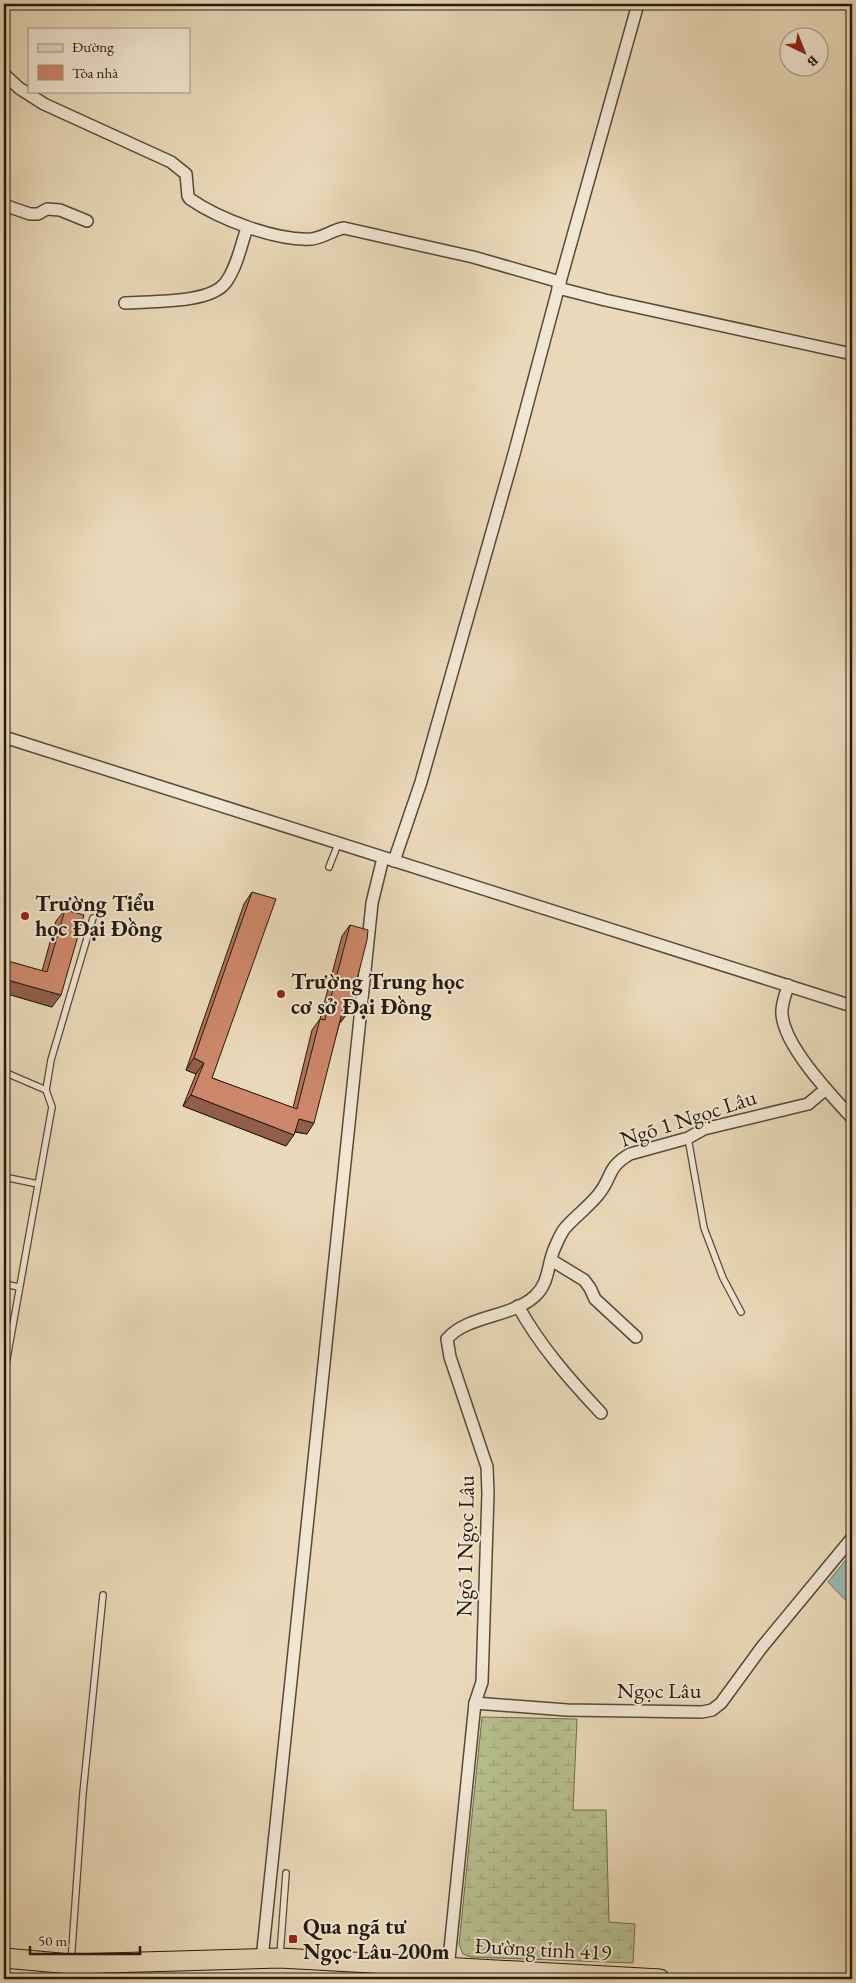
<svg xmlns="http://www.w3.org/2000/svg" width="856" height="1983" font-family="'EB Garamond',serif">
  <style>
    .wetland { fill: url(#wetland-marsh); stroke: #6e6c4e }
    .water { fill: #98bab2; stroke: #6a7a70 }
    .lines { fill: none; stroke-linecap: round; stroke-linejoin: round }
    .lane-casing { stroke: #564a39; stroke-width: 8 }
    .street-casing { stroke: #564a39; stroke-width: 14 }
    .primary-casing { stroke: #251a0e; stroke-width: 21 }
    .lane { stroke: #f1e6d2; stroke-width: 5.5 }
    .street { stroke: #f1e6d2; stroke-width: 11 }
    .primary { stroke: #ead9b9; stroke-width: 19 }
    .wall { fill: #b0745b; stroke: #251a0e }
    .shaded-wall { fill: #905e4a; stroke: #251a0e }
    .building { fill: #cd876a; stroke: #251a0e }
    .poi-dot { fill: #8f2418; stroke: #f1e6d2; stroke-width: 2 }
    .labels { text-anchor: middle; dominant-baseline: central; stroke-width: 4; stroke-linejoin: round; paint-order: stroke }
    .poi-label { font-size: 22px; font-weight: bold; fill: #251a0e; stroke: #f1e6d2; text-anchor: start }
    .street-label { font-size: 22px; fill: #251a0e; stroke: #f1e6d2 }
  </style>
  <defs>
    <pattern id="wetland-marsh" width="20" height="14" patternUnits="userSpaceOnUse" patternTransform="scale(1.25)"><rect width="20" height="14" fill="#b7bf8f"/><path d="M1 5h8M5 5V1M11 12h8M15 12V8" fill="none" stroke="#9da47a"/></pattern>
  </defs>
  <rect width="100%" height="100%" fill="#ead9b9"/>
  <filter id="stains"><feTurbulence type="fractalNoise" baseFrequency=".004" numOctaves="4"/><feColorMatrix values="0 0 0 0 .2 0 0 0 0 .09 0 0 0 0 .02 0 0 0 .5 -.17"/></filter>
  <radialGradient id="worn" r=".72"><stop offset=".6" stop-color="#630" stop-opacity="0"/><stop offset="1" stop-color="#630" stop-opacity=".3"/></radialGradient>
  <!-- wetland -->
  <polygon class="wetland" points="482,1717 577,1719 573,1810 606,1810 609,1922 635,1924 633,1963 471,1957 463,1954 459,1944"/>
  <!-- water -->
  <polygon class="water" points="852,1552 852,1606 851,1606 828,1582"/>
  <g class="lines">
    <!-- lane casing -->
    <g class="lane-casing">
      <g id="lane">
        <polyline points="329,867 338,844"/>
        <polyline points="4,1072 46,1090"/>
        <polyline points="688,1138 704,1228 723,1278 741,1312"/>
        <polyline points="4,1177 38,1184"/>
        <polyline points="4,1284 19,1287"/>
        <polyline points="4,1375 52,1107 46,1090 51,1060 93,918"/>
        <polyline points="280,1955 286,1873"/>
        <polyline points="71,1962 83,1793 103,1595"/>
      </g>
    </g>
    <!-- street casing -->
    <g class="street-casing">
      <g id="street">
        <path d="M 4,74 L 19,88 L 44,104 L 171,162 L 186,174 L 188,196 L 190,199 C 219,219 276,241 311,239 C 323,238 332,230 344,228 L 473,257 L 560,282 L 514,454 L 421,782 L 394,861"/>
        <polyline points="4,205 30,214 38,214 47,209 60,210 87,221"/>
        <polyline points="560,282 638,4"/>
        <polyline points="558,288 605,300 852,354"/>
        <path d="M 125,303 C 151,301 211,304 226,282 C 237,267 241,245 247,228"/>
        <polyline points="4,737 852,1006"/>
        <path d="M 788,985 C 786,994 781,1004 782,1014 C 784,1046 831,1095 852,1118"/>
        <polyline points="551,1260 584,1280 590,1288 595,1299 636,1337"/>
        <path d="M 518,1306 C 540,1346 570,1380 601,1413"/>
        <polyline points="475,1703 567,1710 702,1712 712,1710 721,1703 762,1647 852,1538"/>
        <polyline points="262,1959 372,903 383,858"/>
        <path d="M 447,1979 L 475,1703 L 482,1682 L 488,1493 L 487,1467 L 450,1357 L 447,1339 C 467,1315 511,1318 535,1296 C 550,1282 547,1264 555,1247 C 558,1241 561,1232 566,1227 C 576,1216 588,1207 598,1195 C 613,1177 606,1168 630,1154 L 688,1138 L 704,1129 L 808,1104 L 826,1089"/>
      </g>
    </g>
    <!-- primary casing -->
    <g class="primary-casing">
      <polyline id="primary" points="4,1958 71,1964 280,1958 660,1979"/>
    </g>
    <!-- lane -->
    <use href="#lane" class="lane"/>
    <!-- street -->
    <use href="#street" class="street"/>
    <!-- primary -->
    <use href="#primary" class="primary"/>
  </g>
  <!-- wall -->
  <g class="wall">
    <polygon points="252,892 212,1078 293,1108 312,1030 320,1019 342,936 350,925 341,1022 340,1022 307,1134 295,1132 286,1146 183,1106 196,1074 186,1070 244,904"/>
    <polygon points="65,910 52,1007 4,993 4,960 42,971 56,921"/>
  </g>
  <!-- shaded-wall -->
  <g class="shaded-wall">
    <polygon points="4,979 61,995 52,1007 4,993"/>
    <polygon points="343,1009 349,1011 341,1022 335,1021"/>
    <polygon points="194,1058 204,1063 196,1074 186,1070"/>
    <polygon points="191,1095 294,1135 286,1146 183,1106"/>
    <polygon points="299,1119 314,1123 307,1134 291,1131"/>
  </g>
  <!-- building -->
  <g class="building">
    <polygon points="252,892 276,899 212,1078 297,1109 320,1019 325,1020 350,925 368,930 367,940 349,1011 343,1009 314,1123 299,1119 294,1135 191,1095 204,1063 194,1058"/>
    <polygon points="65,910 84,915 61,995 4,979 4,960 47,972"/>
  </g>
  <!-- markers -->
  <g class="poi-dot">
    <circle cx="25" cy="916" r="5"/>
    <circle cx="281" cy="994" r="5"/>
    <rect x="288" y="1934" width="10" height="10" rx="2.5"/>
  </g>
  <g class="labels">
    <!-- poi labels -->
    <g class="poi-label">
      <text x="35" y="903">Trường Tiểu<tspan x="35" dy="25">học Đại Đồng</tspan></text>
      <text x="291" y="981">Trường Trung học<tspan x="291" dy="25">cơ sở Đại Đồng</tspan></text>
      <text x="303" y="1926">Qua ngã tư<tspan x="303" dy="25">Ngọc Lâu 200m</tspan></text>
    </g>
    <!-- street labels -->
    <g class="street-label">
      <text transform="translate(688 1118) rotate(-18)">Ngõ 1 Ngọc Lâu</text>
      <text transform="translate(465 1546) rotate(-89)">Ngõ 1 Ngọc Lâu</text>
      <text x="659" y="1690">Ngọc Lâu</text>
      <text transform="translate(543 1949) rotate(3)">Đường tỉnh 419</text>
    </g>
  </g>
  <!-- margin -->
  <rect width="856" height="1983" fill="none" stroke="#ead9b9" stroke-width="20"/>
  <rect x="5" y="5" width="846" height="1973" fill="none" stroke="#251a0e" stroke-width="2.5"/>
  <rect x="10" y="10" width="836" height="1963" fill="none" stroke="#251a0e"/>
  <!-- legend -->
  <rect x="28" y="28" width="162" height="65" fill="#f1e6d2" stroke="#9f9484"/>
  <rect x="38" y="44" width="25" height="8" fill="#ead9b9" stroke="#9f9484"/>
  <text x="72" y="52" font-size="15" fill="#251a0e">Đường</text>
  <rect x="38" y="65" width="25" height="15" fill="#cd876a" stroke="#9f9484"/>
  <text x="72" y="78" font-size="15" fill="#251a0e">Tòa nhà</text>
  <!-- north arrow -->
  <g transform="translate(804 52) rotate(137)"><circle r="24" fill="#f1e6d2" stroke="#9f9484"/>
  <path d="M0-4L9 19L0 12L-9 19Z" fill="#8f2418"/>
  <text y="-8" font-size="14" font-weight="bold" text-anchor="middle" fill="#251a0e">B</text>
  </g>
  <!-- scale -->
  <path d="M30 1946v8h110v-8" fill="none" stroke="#251a0e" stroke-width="2.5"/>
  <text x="38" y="1946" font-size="15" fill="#251a0e" stroke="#f1e6d2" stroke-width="4" paint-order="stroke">50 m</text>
  <rect width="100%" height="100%" filter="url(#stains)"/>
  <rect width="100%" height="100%" fill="url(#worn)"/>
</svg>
